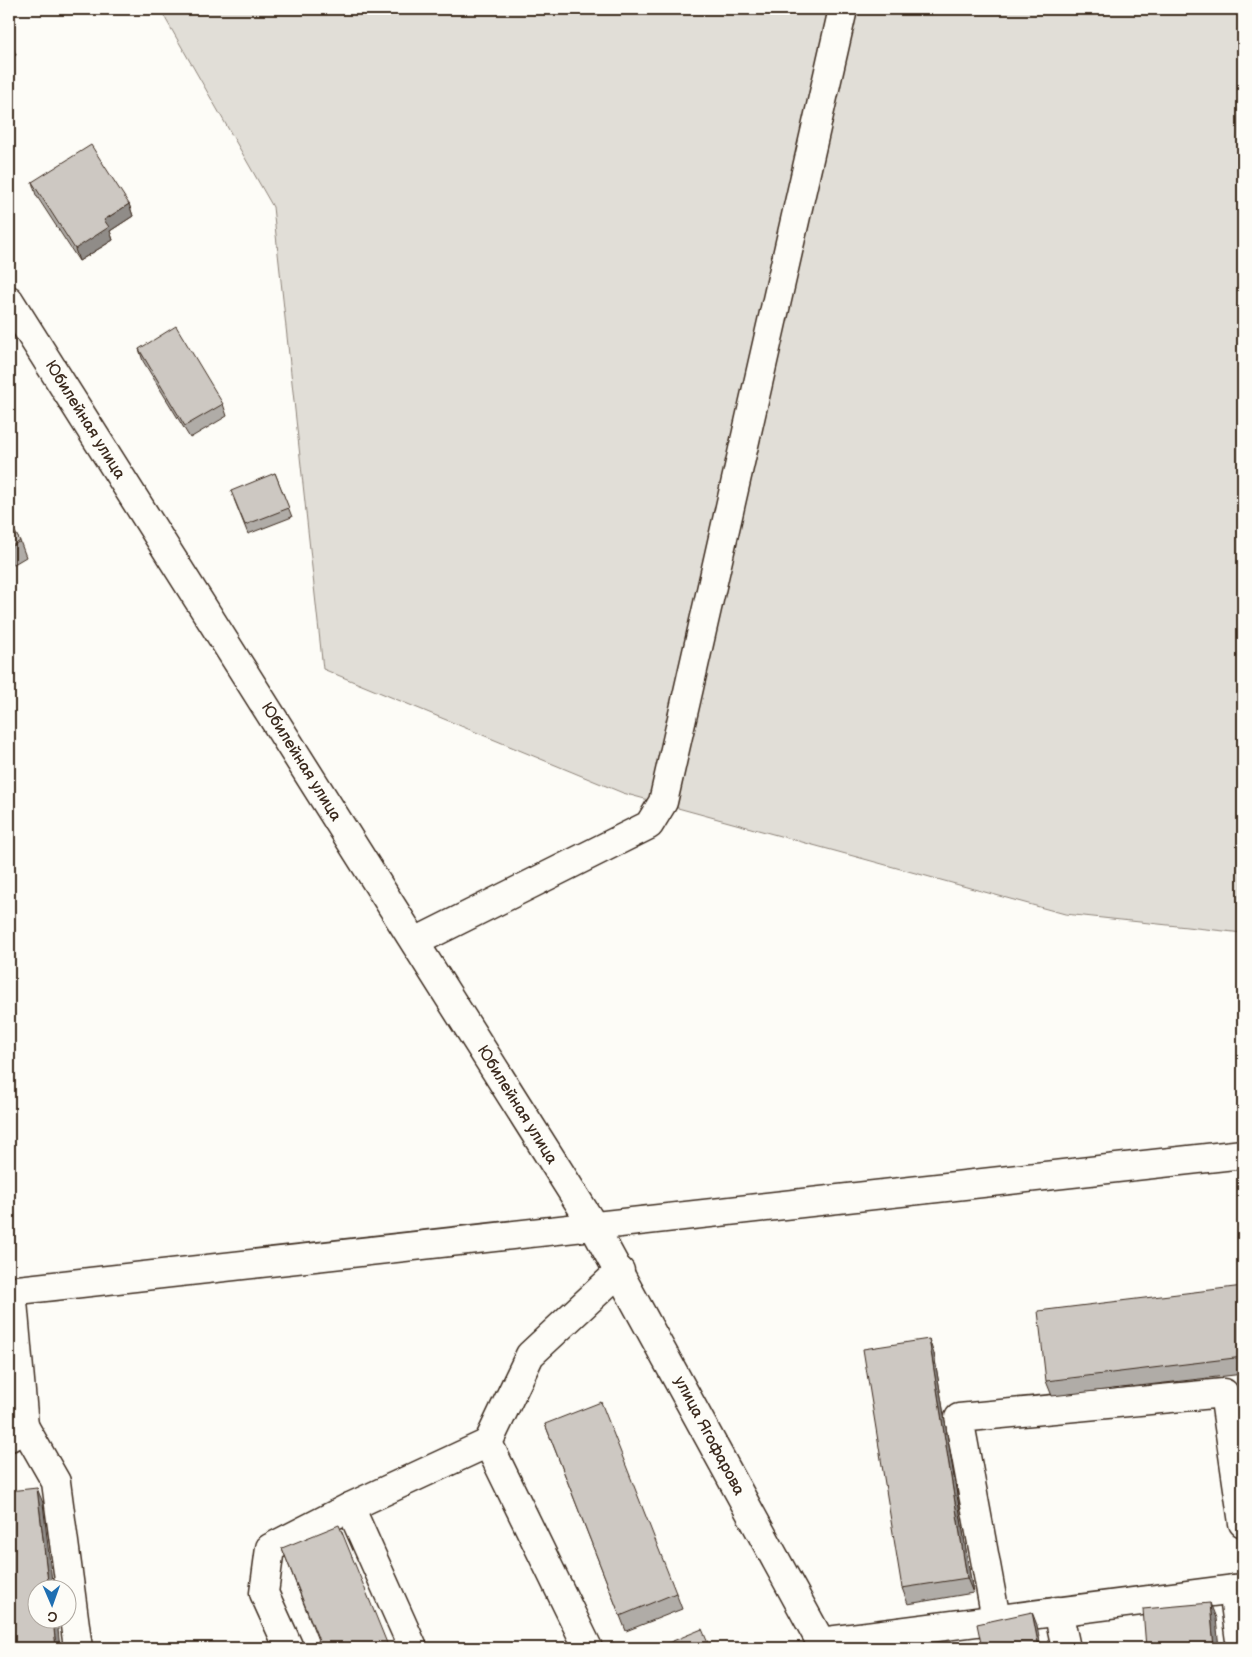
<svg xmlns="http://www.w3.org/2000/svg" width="1252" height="1657" font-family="'Balsamiq Sans',sans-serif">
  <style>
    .green { fill: #e1ded7; stroke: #8e847a }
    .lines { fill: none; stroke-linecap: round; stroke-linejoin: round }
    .minor-casing { stroke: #3b2a1e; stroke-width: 31 }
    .major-casing { stroke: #3b2a1e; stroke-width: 31 }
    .minor { stroke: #fdfcf7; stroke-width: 28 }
    .major { stroke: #fdfcf7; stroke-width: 28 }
    .wall { fill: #b0aca7; stroke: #3b2a1e }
    .shaded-wall { fill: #908c88; stroke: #3b2a1e }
    .building { fill: #cdc8c2; stroke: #3b2a1e }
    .labels { text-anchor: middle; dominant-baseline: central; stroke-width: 5; stroke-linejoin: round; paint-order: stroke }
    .street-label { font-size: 16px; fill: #3b2a1e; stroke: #fdfcf7 }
  </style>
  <rect width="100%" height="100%" fill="#fdfcf7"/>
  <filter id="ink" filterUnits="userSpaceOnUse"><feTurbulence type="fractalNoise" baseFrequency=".02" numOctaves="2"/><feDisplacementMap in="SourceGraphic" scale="10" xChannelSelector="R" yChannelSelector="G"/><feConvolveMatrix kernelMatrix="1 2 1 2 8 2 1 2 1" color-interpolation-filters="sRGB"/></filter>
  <g filter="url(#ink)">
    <!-- green -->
    <polygon class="green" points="160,9 1243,9 1243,933 1065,914 623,793 323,669 273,207"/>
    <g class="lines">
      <!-- minor casing -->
      <g class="minor-casing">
        <g id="minor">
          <polyline points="9,300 593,1225 824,1648"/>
          <polyline points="415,942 649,825 663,802 843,9"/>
          <polyline points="24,1426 56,1482 78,1648"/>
          <polyline points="10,1437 24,1426 12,1290"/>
          <polyline points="1233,1589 1241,1648"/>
          <polyline points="1058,1611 1066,1648"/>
          <polyline points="996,1619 959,1418 1224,1393 1243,1523"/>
          <polyline points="820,1642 1243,1588"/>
          <polyline points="289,1648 264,1593 270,1548 350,1507"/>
          <polyline points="413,1648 350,1507 488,1443"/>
          <polyline points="588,1648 488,1443 530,1355 620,1271"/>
        </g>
      </g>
      <!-- major casing -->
      <g class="major-casing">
        <polyline id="major" points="9,1291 1243,1154"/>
      </g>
      <!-- minor -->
      <use href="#minor" class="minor"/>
      <!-- major -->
      <use href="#major" class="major"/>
    </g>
    <!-- wall -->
    <g class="wall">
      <polygon points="32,182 129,204 133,216 110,231 113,240 79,261 36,195"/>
      <polygon points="139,349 223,404 227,416 190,438 143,361"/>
      <polygon points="275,473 292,517 248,534 234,499"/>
      <polygon points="9,522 20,541 26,557 9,567"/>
      <polygon points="1243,1286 1243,1374 1052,1396 1046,1381"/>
      <polygon points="934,1354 973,1593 908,1604 902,1588"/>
      <polygon points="545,1424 676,1593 682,1609 626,1631"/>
      <polygon points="282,1548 389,1648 321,1648"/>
    </g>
    <!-- shaded-wall -->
    <g class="shaded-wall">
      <polygon points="11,43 16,55 9,60 9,45"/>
      <polygon points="129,204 133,216 110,231 113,240 79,261 75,249 104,220"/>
      <polygon points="929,1339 934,1354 973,1593 967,1578"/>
      <polygon points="37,1488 43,1503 53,1590 49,1590"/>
      <polygon points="1210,1603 1216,1618 1219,1648 1214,1648"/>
      <polygon points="1032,1612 1037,1625 1041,1648 1039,1648"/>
      <polygon points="53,1620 57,1620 60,1648 56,1648"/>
    </g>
    <!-- building -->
    <g class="building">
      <polygon points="91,145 129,204 104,220 109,227 75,249 32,182"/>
      <polygon points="176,326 223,404 185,426 139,349"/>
      <polygon points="275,473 289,508 245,525 231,491"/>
      <polygon points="9,522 20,541 9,548"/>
      <polygon points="1243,1286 1243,1357 1046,1381 1038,1311"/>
      <polygon points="929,1339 967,1578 902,1588 863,1349"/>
      <polygon points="601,1402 676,1593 620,1616 545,1424"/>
      <polygon points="37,1488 49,1590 38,1590 38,1620 53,1620 56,1648 9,1648 9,1491"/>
      <polygon points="339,1525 389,1648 322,1648 282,1548"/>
      <polygon points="1210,1603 1214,1648 1146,1648 1143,1609"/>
      <polygon points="1032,1612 1039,1648 982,1648 977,1624"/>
      <polygon points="702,1629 710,1648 656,1648"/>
    </g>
  </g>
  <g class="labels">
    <!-- street labels -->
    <g class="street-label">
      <text transform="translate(85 420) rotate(58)">Юбилейная улица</text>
      <text transform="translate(301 762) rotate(58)">Юбилейная улица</text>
      <text transform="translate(517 1105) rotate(58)">Юбилейная улица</text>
      <text transform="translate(709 1436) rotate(62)">улица Ягофарова</text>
    </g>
  </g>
  <!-- margin -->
  <rect width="1252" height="1657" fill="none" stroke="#fdfcf7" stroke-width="30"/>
  <rect x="15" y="15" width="1222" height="1627" fill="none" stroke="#3b2a1e" stroke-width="2" filter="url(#ink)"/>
  <!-- north arrow -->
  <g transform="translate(52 1604) rotate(178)"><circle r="24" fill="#fdfcf7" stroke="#afa8a0"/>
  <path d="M0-4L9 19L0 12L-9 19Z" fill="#1f6fb2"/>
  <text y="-8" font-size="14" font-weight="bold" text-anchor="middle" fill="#3b2a1e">С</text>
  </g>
</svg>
